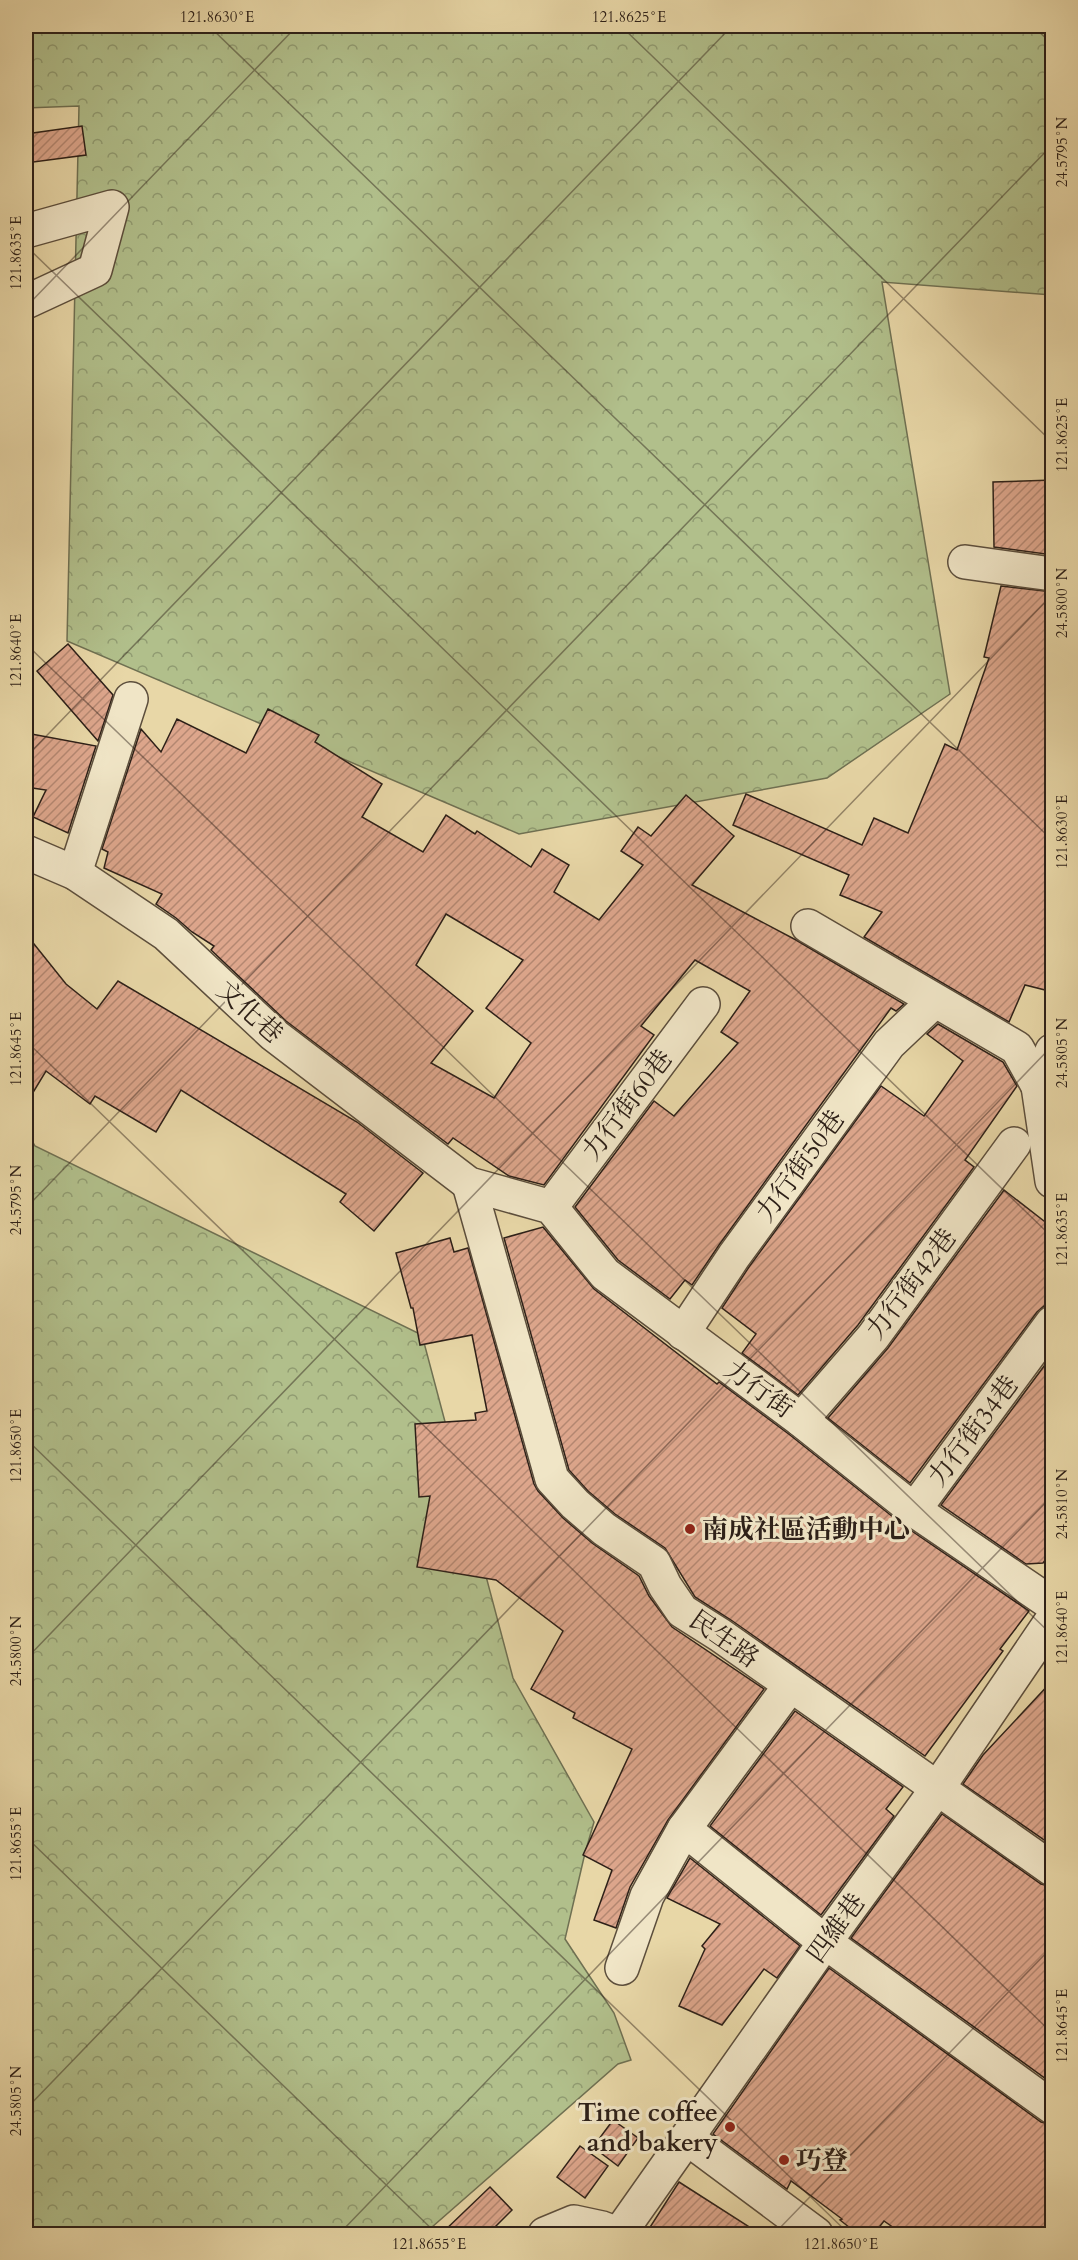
<svg xmlns="http://www.w3.org/2000/svg" width="1078" height="2260" font-family="Cardo,'Noto Serif TC',serif">
  <style>
    .forest { fill: url(#forest-crowns); stroke: #6f7052; stroke-width: 1.5 }
    .building { fill: url(#building-hatch); stroke: #2d2018; stroke-width: 1.5; fill-rule: evenodd }
    .lines { fill: none; stroke-linecap: round; stroke-linejoin: round }
    .minor-casing { stroke: #5c4e3c; stroke-width: 36 }
    .minor { stroke: #f0e5c6; stroke-width: 33 }
    .ticks { fill: none; stroke: #2d2018; stroke-width: 1.5; stroke-opacity: 0.45 }
    .poi-dot { fill: #8f2418; stroke: #f0e5c6; stroke-width: 2 }
    .labels { text-anchor: middle; dominant-baseline: central; stroke-width: 6; stroke-linejoin: round; paint-order: stroke }
    .street-label { font-size: 26px; fill: #2d2018; stroke: #f0e5c6 }
    .poi-label { font-size: 26px; font-weight: bold; fill: #2d2018; stroke: #f0e5c6; text-anchor: start }
    .neatline { fill: none; stroke: #2d2018; stroke-width: 2 }
    .ticks-label { font-size: 15px; text-anchor: middle; fill: #2d2018 }
  </style>
  <defs>
    <pattern id="forest-crowns" width="20" height="18" patternUnits="userSpaceOnUse" patternTransform="scale(1.5)"><rect width="20" height="18" fill="#b1bf8b"/><path d="M2 6a3 3 0 1 1 6 0M12 15a3 3 0 1 1 6 0" fill="none" stroke="#909b71"/></pattern>
    <pattern id="building-hatch" width="6" height="6" patternUnits="userSpaceOnUse" patternTransform="scale(1.5)"><rect width="6" height="6" fill="#dda68c"/><path d="M-1 1l2-2M0 6l6-6M5 7l2-2" fill="none" stroke="#b48771"/></pattern>
  </defs>
  <rect width="100%" height="100%" fill="#e8d7a7"/>
  <filter id="stains"><feTurbulence type="fractalNoise" baseFrequency=".00333" numOctaves="4"/><feColorMatrix values="0 0 0 0 .2 0 0 0 0 .09 0 0 0 0 .02 0 0 0 .5 -.17"/></filter>
  <radialGradient id="worn" r=".72"><stop offset=".6" stop-color="#630" stop-opacity="0"/><stop offset="1" stop-color="#630" stop-opacity=".3"/></radialGradient>
  <!-- forest -->
  <g class="forest">
    <polygon points="26,26 1052,26 1052,295 882,282 950,694 827,778 519,834 67,641 79,106 26,108"/>
    <polygon points="26,1130 35,1146 422,1335 513,1678 594,1822 585,1853 565,1939 614,2013 631,2060 618,2064 424,2234 43,2234 26,2221"/>
  </g>
  <!-- building -->
  <g class="building">
    <polygon points="82,126 86,155 26,163 26,134"/>
    <polygon points="1053,480 1053,555 994,547 993,482"/>
    <polygon points="1001,586 1053,592 1053,992 1025,985 1009,1022 864,937 882,912 840,895 849,875 733,825 746,794 862,845 874,818 908,833 945,744 957,750 989,658 984,657"/>
    <polygon points="68,644 113,695 98,741 37,671"/>
    <path d="M 268,709 L 319,735 L 315,742 L 382,784 L 362,817 L 423,852 L 446,815 L 475,834 L 477,831 L 531,867 L 542,849 L 569,865 L 554,892 L 599,920 L 643,865 L 621,851 L 638,827 L 651,836 L 686,795 L 734,836 L 692,885 L 796,940 L 904,1004 L 896,1011 L 891,1008 L 719,1245 L 692,1285 L 685,1280 L 670,1299 L 618,1260 L 575,1207 L 654,1101 L 674,1116 L 738,1043 L 721,1032 L 750,991 L 695,960 L 641,1026 L 654,1035 L 544,1185 L 509,1176 L 453,1138 L 448,1144 L 286,1021 L 211,950 L 214,946 L 192,932 L 176,918 L 156,904 L 162,894 L 104,868 L 108,852 L 102,849 L 141,729 L 161,752 L 177,719 L 246,753 ZM 446,914 L 523,960 L 486,1008 L 531,1043 L 494,1098 L 431,1063 L 473,1011 L 416,965 Z"/>
    <polygon points="26,733 96,746 68,833 33,817 46,790 26,787"/>
    <polygon points="26,934 66,984 97,1009 118,981 357,1122 423,1173 374,1231 340,1202 346,1194 181,1090 156,1132 95,1096 90,1104 46,1071 26,1104"/>
    <polygon points="938,1024 1003,1062 1017,1086 965,1160 974,1167 858,1325 798,1395 742,1353 756,1334 722,1308 749,1267 881,1086 924,1116 963,1061 927,1034"/>
    <polygon points="1004,1190 1053,1228 1053,1305 1044,1306 1037,1312 910,1483 828,1418 888,1348"/>
    <polygon points="543,1227 594,1289 717,1384 719,1382 790,1435 903,1525 1029,1611 1000,1649 1003,1651 925,1756 731,1620 695,1597 665,1548 615,1514 588,1491 569,1470 504,1238"/>
    <polygon points="450,1238 454,1252 468,1248 534,1484 538,1491 563,1518 592,1543 639,1576 649,1596 672,1627 764,1689 668,1820 630,1887 616,1928 594,1920 612,1870 583,1855 632,1749 573,1718 575,1713 531,1689 563,1631 496,1580 417,1567 430,1496 419,1497 415,1424 476,1420 475,1413 487,1411 472,1335 420,1345 413,1308 411,1308 396,1253"/>
    <polygon points="1053,1354 1053,1550 1043,1563 1026,1564 941,1505"/>
    <polygon points="1053,1680 1053,1846 963,1784 983,1755"/>
    <polygon points="795,1711 903,1787 886,1809 894,1816 821,1915 710,1826"/>
    <polygon points="942,1814 1041,1884 1053,1887 1053,2084 851,1938"/>
    <polygon points="690,1858 800,1946 777,1978 764,1969 722,2025 679,2006 705,1949 702,1946 720,1924 667,1898"/>
    <polygon points="829,1968 1041,2122 1053,2125 1053,2235 904,2235 884,2221 873,2235 859,2235 840,2220 842,2219 791,2181 787,2189 713,2134"/>
    <polygon points="613,2120 638,2138 618,2166 593,2147"/>
    <polygon points="580,2146 608,2166 585,2198 557,2177"/>
    <polygon points="679,2182 762,2235 645,2235"/>
    <polygon points="490,2187 512,2210 487,2235 440,2235"/>
  </g>
  <g class="lines">
    <!-- minor casing -->
    <g class="minor-casing">
      <g id="minor">
        <polyline points="26,231 112,207 95,270 26,302"/>
        <polyline points="965,562 1052,574"/>
        <polyline points="26,852 75,873 166,934 274,1035 469,1184 551,1207 605,1274 801,1420 914,1510 1052,1604"/>
        <polyline points="75,873 131,699"/>
        <polyline points="808,926 1017,1048 1038,1086"/>
        <polyline points="1052,1051 1038,1086 1052,1181"/>
        <polyline points="469,1184 552,1479 575,1504 604,1529 654,1563 665,1586 682,1611 720,1635 1052,1869"/>
        <polyline points="551,1207 703,1004"/>
        <polyline points="683,1333 734,1256 889,1044 927,1008"/>
        <polyline points="801,1420 873,1337 1014,1144"/>
        <polyline points="914,1510 1052,1323"/>
        <polyline points="684,1829 825,1942 1052,2107"/>
        <polyline points="622,1968 647,1896 684,1829 790,1686"/>
        <polyline points="687,2138 816,2234"/>
        <polyline points="545,2234 574,2222 602,2228 618,2234"/>
        <polyline points="619,2234 825,1942 937,1789 1052,1620"/>
      </g>
    </g>
    <!-- minor -->
    <use href="#minor" class="minor"/>
  </g>
  <!-- ticks -->
  <path class="ticks" d="M 209,26 L 1052,840M 621,26 L 1052,442M 1033,26 L 1052,44M 26,246 L 1052,1237M 26,307 L 297,26M 26,644 L 1052,1635M 26,757 L 732,26M 26,1041 L 1052,2033M 26,1208 L 1052,145M 26,1439 L 849,2234M 26,1659 L 1052,595M 26,1837 L 437,2234M 26,2109 L 1052,1046M 339,2234 L 1052,1496M 774,2234 L 1052,1947"/>
  <!-- markers -->
  <g class="poi-dot">
    <circle cx="690" cy="1529" r="6"/>
    <circle cx="730" cy="2127" r="6"/>
    <circle cx="784" cy="2160" r="6"/>
  </g>
  <g class="labels">
    <!-- street labels -->
    <g class="street-label">
      <text transform="translate(250 1012) rotate(42)">文化巷</text>
      <text transform="translate(627 1105) rotate(-53)">力行街60巷</text>
      <text transform="translate(800 1166) rotate(-54)">力行街50巷</text>
      <text transform="translate(911 1284) rotate(-53)">力行街42巷</text>
      <text transform="translate(759 1389) rotate(36)">力行街</text>
      <text transform="translate(973 1431) rotate(-53)">力行街34巷</text>
      <text transform="translate(724 1639) rotate(35)">民生路</text>
      <text transform="translate(836 1928) rotate(-54)">四維巷</text>
    </g>
    <!-- poi labels -->
    <g class="poi-label">
      <text x="702" y="1529">南成社區活動中心</text>
      <text x="718" y="2112" text-anchor="end">Time coffee<tspan x="718" dy="30">and bakery</tspan></text>
      <text x="796" y="2160">巧登</text>
    </g>
  </g>
  <!-- margin -->
  <rect width="1078" height="2260" fill="none" stroke="#e8d7a7" stroke-width="66"/>
  <rect x="33" y="33" width="1012" height="2194" class="neatline"/>
  <g class="ticks-label">
    <text x="217" y="22">121.8630°E</text>
    <text x="629" y="22">121.8625°E</text>
    <text transform="translate(1062 152) rotate(-90)" y="5">24.5795°N</text>
    <text transform="translate(16 253) rotate(-90)" y="5">121.8635°E</text>
    <text transform="translate(1062 435) rotate(-90)" y="5">121.8625°E</text>
    <text transform="translate(1062 603) rotate(-90)" y="5">24.5800°N</text>
    <text transform="translate(16 651) rotate(-90)" y="5">121.8640°E</text>
    <text transform="translate(1062 832) rotate(-90)" y="5">121.8630°E</text>
    <text transform="translate(16 1049) rotate(-90)" y="5">121.8645°E</text>
    <text transform="translate(1062 1053) rotate(-90)" y="5">24.5805°N</text>
    <text transform="translate(16 1200) rotate(-90)" y="5">24.5795°N</text>
    <text transform="translate(1062 1230) rotate(-90)" y="5">121.8635°E</text>
    <text transform="translate(16 1446) rotate(-90)" y="5">121.8650°E</text>
    <text transform="translate(1062 1504) rotate(-90)" y="5">24.5810°N</text>
    <text transform="translate(1062 1628) rotate(-90)" y="5">121.8640°E</text>
    <text transform="translate(16 1651) rotate(-90)" y="5">24.5800°N</text>
    <text transform="translate(16 1844) rotate(-90)" y="5">121.8655°E</text>
    <text transform="translate(1062 2026) rotate(-90)" y="5">121.8645°E</text>
    <text transform="translate(16 2101) rotate(-90)" y="5">24.5805°N</text>
    <text x="429" y="2249">121.8655°E</text>
    <text x="841" y="2249">121.8650°E</text>
  </g>
  <rect width="100%" height="100%" filter="url(#stains)"/>
  <rect width="100%" height="100%" fill="url(#worn)"/>
</svg>
